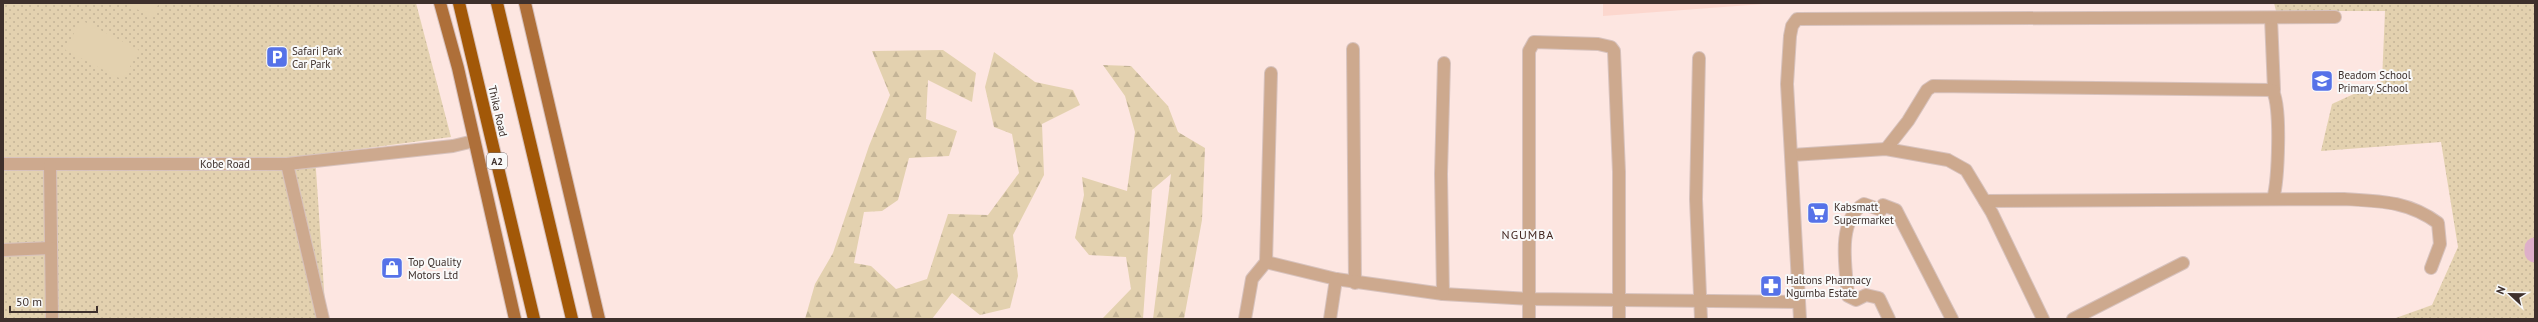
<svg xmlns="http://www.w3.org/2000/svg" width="2538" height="322" font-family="'PT Sans',sans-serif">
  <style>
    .built { fill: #fcd7ce }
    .grass { fill: url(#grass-dots) }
    .forest { fill: url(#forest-firs) }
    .park { fill: #e3d1af }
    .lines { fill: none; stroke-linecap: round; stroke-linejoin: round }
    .river { stroke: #deafc9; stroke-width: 21 }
    .minor-casing { stroke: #d7c2bd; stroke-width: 14 }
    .major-casing { stroke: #d7c2bd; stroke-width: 14 }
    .highway-casing { stroke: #d7c2bd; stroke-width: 14 }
    .minor { stroke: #cda98e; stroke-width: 12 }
    .major { stroke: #ae6f39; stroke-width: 12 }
    .highway { stroke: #a25808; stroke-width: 12 }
    .labels { text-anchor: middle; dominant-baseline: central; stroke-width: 4; stroke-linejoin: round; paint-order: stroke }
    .shield { fill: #f9f9f9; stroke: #766c6a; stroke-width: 1 }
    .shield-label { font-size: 10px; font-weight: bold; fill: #3e302c }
    .poi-label { font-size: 11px; fill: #3e302c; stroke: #f9f9f9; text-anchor: start }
    .street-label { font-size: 11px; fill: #3e302c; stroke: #f9f9f9 }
    .neighbourhood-label { font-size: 12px; letter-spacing: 1px; fill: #42261f; stroke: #f9f9f9 }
  </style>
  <defs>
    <pattern id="grass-dots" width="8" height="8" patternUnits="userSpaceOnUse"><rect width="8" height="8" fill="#e3d1af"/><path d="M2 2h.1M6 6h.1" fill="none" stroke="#c4b497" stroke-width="1.8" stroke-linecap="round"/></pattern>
    <pattern id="forest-firs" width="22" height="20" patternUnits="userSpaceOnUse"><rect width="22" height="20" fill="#e3d1af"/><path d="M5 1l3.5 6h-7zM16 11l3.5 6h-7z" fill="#c4b497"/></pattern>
  </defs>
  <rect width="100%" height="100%" fill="#fde6e1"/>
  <!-- built -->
  <polygon class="built" points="1603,3 1777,3 1603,16"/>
  <!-- grass -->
  <g class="grass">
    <polygon points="3,3 416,3 451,137 315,155 326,319 3,319"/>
    <polygon points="2274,3 2535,3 2535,319 2393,319 2432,305 2458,247 2441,142 2321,151 2332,104 2382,81 2385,11 2276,11"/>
  </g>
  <!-- forest -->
  <g class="forest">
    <polygon points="943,50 976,73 972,102 928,80 926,119 957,131 949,156 909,158 898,200 882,211 864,212 854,263 871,266 896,289 927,279 948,214 988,215 1019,173 1012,134 994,127 985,87 994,52 1035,82 1073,90 1080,105 1042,124 1044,175 1013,235 1018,276 1010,308 980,315 952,293 932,319 805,319 815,284 833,253 869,146 890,95 872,51"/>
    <polygon points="1103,65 1131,66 1168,106 1178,132 1205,148 1202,220 1184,319 1153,319 1171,174 1152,190 1143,319 1102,319 1131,289 1126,257 1089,255 1075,238 1084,195 1082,177 1127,191 1135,132 1125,96"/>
  </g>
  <!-- park -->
  <g class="park">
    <polygon points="125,3 159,3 152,17"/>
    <polygon points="81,20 139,50 123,80 65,50"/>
  </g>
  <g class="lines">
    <!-- river -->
    <polyline class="river" points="2535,248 2535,252"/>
    <!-- minor casing -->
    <g class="minor-casing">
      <g id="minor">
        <polyline points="2271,18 2274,90"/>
        <polyline points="1353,49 1355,283"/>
        <polyline points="1699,58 1696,199 1701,319"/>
        <path d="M 1886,149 L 1908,121 L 1927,90 L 1933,86 L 2272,90 C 2282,103 2278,182 2273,199"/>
        <polyline points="1792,155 1886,149 1948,160 1966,170 1992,213 2043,319"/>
        <polyline points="3,164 287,164 453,146 474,141"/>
        <polyline points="287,164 323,319"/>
        <polyline points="50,165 52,319"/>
        <path d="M 1985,201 L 2344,199 C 2380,201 2408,201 2438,223 L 2440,244 L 2431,268"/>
        <polyline points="3,250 51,248"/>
        <polyline points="1266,262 1336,279 1443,294 1529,299 1799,302"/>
        <polyline points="1443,294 1441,174 1444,63"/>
        <polyline points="1245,319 1252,279 1266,262 1271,73"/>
        <polyline points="1330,319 1336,279"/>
        <polyline points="1529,319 1529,51 1534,42 1598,44 1611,47 1614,51 1619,172 1619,319"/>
        <polyline points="1800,319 1787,84 1790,36 1792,26 1797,19 2335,17"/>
        <path d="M 1889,319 L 1879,298 L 1866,295 L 1856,300 L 1848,296 C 1846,269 1836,220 1864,204 L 1881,210 L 1883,205 L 1896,210 L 1952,319"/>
        <polyline points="2073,319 2183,263"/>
      </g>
    </g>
    <!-- major casing -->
    <g class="major-casing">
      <g id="major">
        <polyline points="440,3 458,68 515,319"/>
        <polyline points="525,3 599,319"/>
      </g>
    </g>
    <!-- highway casing -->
    <g class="highway-casing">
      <g id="highway">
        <polyline points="459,3 534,319"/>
        <polyline points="497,3 572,319"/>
      </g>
    </g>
    <!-- minor -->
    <use href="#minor" class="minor"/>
    <!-- major -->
    <use href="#major" class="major"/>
    <!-- highway -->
    <use href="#highway" class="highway"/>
  </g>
  <!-- icons -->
  <defs>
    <g id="parking-square" transform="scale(1.15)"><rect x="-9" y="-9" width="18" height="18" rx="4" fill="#5672e8" stroke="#f9f9f9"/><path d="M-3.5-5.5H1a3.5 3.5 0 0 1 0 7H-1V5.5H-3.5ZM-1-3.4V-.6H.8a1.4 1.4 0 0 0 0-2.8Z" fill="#fff"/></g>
    <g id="school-square" transform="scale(1.15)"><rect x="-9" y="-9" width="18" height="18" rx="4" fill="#5672e8" stroke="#f9f9f9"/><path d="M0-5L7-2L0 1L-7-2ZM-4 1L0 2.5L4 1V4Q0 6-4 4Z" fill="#fff"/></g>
    <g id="supermarket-square" transform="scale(1.15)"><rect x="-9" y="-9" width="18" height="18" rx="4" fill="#5672e8" stroke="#f9f9f9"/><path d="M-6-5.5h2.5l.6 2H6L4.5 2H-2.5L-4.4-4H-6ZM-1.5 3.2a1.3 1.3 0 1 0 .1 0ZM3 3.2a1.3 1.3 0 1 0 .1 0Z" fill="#fff"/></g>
    <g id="shop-square" transform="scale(1.15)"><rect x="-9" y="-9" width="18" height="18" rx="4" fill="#5672e8" stroke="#f9f9f9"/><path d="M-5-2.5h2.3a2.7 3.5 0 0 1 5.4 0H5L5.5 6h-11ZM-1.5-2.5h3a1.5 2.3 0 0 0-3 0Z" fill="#fff"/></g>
    <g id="pharmacy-square" transform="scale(1.15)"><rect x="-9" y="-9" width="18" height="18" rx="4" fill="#5672e8" stroke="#f9f9f9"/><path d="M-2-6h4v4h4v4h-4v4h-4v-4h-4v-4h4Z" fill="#fff"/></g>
  </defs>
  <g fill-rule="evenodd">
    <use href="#parking-square" x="277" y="57"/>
    <use href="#school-square" x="2322" y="81"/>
    <use href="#supermarket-square" x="1818" y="213"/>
    <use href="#shop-square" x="392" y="268"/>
    <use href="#pharmacy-square" x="1771" y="286"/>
  </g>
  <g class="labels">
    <!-- shield labels -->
    <rect class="shield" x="487" y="153" width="20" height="16" rx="3"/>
    <g class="shield-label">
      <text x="497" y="161">A2</text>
    </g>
    <!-- poi labels -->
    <g class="poi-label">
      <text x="292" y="51">Safari Park<tspan x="292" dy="13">Car Park</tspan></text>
      <text x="2338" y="75">Beadom School<tspan x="2338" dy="13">Primary School</tspan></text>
      <text x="1834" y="207">Kabsmatt<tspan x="1834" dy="13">Supermarket</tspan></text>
      <text x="408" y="262">Top Quality<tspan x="408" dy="13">Motors Ltd</tspan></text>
      <text x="1786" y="280">Haltons Pharmacy<tspan x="1786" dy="13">Ngumba Estate</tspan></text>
    </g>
    <!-- street labels -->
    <g class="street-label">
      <text transform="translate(498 111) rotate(77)">Thika Road</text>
      <text x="225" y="164">Kobe Road</text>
    </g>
    <!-- neighbourhood labels -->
    <g class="neighbourhood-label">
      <text x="1528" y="234">NGUMBA</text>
    </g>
  </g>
  <!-- border -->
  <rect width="2538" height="322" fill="none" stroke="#3e302c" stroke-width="8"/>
  <!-- north arrow -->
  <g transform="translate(2510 294) rotate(292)" stroke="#f9f9f9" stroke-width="3" paint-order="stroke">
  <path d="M0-3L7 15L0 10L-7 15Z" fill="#3e302c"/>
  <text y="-6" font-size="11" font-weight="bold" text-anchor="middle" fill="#3e302c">N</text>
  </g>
  <!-- scale -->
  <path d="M10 306v6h87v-6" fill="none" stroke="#3e302c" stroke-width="2"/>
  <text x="16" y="306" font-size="12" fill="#3e302c" stroke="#f9f9f9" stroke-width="3" paint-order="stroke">50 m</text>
</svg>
